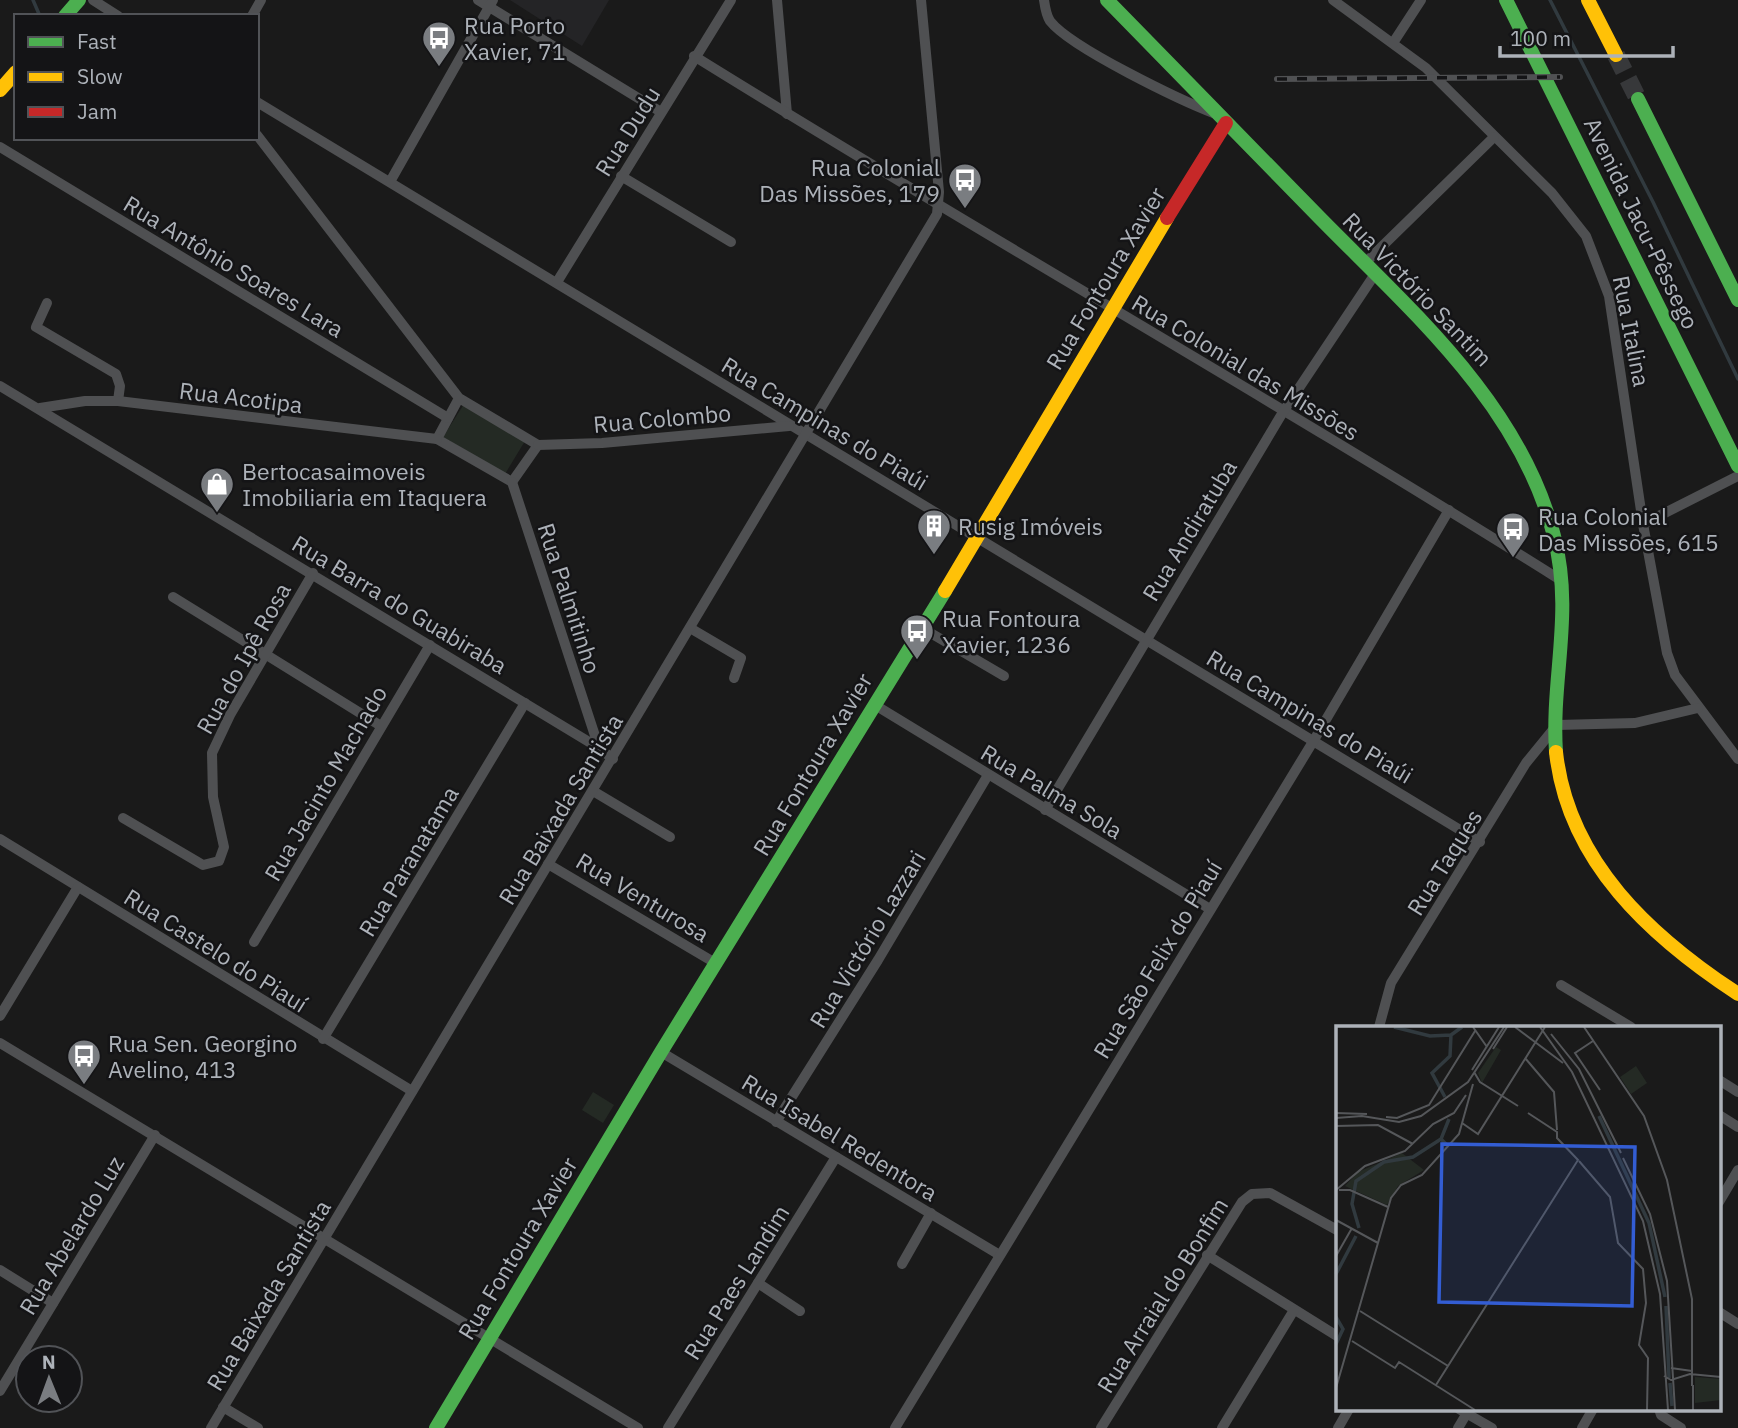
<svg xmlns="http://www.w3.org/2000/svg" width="1738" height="1428" font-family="'IBM Plex Sans',sans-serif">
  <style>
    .built { fill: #242426 }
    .green { fill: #242a24 }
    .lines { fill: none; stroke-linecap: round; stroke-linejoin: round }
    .stream { stroke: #313a3f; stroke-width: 3.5 }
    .highway-tunnel { stroke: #37383a; stroke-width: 18; stroke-dasharray: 18 9; stroke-linecap: butt }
    .street { stroke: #4f5052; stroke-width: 10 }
    .fast { stroke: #4caf50; stroke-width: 14 }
    .slow { stroke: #ffc107; stroke-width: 14 }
    .jam { stroke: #c62828; stroke-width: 14 }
    .rail-casing { stroke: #505153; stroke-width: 6 }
    .rail { stroke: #141416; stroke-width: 3.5; stroke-dasharray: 10; stroke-linecap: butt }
    .labels { text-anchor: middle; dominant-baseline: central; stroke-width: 5; stroke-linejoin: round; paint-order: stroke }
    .poi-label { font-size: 23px; fill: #adb2b9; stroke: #141416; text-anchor: start }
    .street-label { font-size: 23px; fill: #adb2b9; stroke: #141416 }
    .inset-river { fill: none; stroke: #313a3f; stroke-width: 3.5 }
    .inset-road { fill: none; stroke: #55575a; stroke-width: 2 }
    .view { fill: #335dd3; fill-opacity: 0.15; stroke: #335dd3; stroke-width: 3.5 }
    .inset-edge { fill: none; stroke: #adb2b9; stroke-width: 3.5 }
  </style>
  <rect width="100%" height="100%" fill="#1a1a1a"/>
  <!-- built -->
  <polygon class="built" points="510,0 609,0 582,46"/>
  <!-- green -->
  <g class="green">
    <polygon points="464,404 525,441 505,474 443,437"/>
    <polygon points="593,1092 614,1105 603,1123 582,1110"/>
  </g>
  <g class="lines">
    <!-- stream -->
    <g class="stream">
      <polyline points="33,0 39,14"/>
      <polyline points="1550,0 1653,202 1738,379"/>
    </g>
    <!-- highway-tunnel -->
    <polyline class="highway-tunnel" points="1616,55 1638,99"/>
    <!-- street -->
    <g class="street">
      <polyline points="93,0 118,16"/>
      <polyline points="478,0 661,112"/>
      <polyline points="777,0 787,114"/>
      <path d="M 1044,0 C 1045,7 1046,15 1050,21 C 1071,48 1182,101 1216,114"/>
      <polyline points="1333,0 1426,68 1552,193 1586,236 1609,296 1643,524 1667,653 1675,675 1738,759"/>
      <polyline points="252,16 261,0"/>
      <polyline points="1393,43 1421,0"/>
      <path d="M 694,56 C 982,235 1276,401 1562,581"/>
      <polyline points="257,102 1480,842"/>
      <polyline points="257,135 459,398 538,445 512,482 437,439 459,398"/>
      <polyline points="0,147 448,418"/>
      <polyline points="621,176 731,242"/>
      <polyline points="391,180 493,0"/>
      <polyline points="1364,264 1494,137"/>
      <polyline points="557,282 731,0"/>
      <polyline points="47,303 36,327 116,374 120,386 118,401"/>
      <polyline points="0,386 599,748"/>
      <polyline points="40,408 85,401 118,401 437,439"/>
      <polyline points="538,445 602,443 789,426"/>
      <polyline points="512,482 599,748 613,759"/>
      <polyline points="1643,524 1738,476"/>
      <polyline points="173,597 381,726"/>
      <polyline points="690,628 741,658 734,678"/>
      <polyline points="922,628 1004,676"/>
      <polyline points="875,705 1210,909"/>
      <polyline points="593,791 670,837"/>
      <polyline points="1045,810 1283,412 1375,274"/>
      <polyline points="123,818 203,865 219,861 224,847 213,797 212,753 230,715 313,573"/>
      <polyline points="0,839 412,1091"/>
      <polyline points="548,864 717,964"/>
      <polyline points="254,942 430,645"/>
      <polyline points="1561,985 1631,1027"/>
      <polyline points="0,1016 78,887"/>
      <polyline points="1379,1027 1391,983 1526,763 1557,725 1635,723 1698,708"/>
      <polyline points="323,1039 525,703"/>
      <polyline points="0,1043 638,1428"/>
      <polyline points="661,1052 998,1254"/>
      <polyline points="1719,1080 1738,1092"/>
      <polyline points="1719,1115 1738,1127"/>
      <polyline points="776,1122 878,960 988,775"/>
      <polyline points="1719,1202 1738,1170"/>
      <polyline points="1207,1255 1337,1336"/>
      <polyline points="902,1264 931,1213"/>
      <polyline points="0,1270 53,1303"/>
      <polyline points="758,1283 800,1311"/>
      <polyline points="1719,1312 1738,1324"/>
      <polyline points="0,1391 155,1135"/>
      <polyline points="223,1407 258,1428"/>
      <polyline points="1459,1409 1492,1428"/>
      <polyline points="1659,1409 1661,1415 1681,1428"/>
      <polyline points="211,1428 937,214 939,192 921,0"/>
      <polyline points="668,1428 836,1157"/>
      <polyline points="895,1428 1314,740 1449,510"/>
      <polyline points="1101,1428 1242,1202 1252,1194 1270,1193 1337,1230"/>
      <polyline points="1222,1428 1294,1310"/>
      <polyline points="1338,1428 1349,1409"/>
      <polyline points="1458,1428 1467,1413"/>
      <polyline points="1582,1428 1593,1409"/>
    </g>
    <!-- fast -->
    <g class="fast">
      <path d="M 1107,0 C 1177,72 1248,144 1318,216 C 1410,310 1520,403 1554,536 C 1574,614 1551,677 1556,752"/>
      <polyline points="1506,0 1738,466"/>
      <polyline points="65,16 79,0"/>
      <polyline points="1638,99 1738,300"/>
      <polyline points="436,1428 661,1052 945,591"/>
    </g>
    <!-- slow -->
    <g class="slow">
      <polyline points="1588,0 1616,55"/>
      <polyline points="0,90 16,72"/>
      <polyline points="945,591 1167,218"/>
      <path d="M 1556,752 C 1568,862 1651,937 1738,994"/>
    </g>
    <!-- jam -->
    <polyline class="jam" points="1167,218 1226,123"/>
    <!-- rail casing -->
    <g class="rail-casing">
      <polyline id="rail" points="1277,79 1560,77"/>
    </g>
    <!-- rail -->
    <use href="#rail" class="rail"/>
  </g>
  <!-- icons -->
  <defs>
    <g id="bus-pin" transform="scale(1.75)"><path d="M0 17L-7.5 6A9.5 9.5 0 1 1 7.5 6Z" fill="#7a7d81" stroke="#141416"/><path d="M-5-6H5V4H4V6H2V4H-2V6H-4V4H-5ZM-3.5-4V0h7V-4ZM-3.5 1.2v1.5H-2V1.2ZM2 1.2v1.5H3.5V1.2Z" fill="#fff"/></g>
    <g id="shop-pin" transform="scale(1.75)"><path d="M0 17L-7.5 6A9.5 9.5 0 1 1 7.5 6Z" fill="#7a7d81" stroke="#141416"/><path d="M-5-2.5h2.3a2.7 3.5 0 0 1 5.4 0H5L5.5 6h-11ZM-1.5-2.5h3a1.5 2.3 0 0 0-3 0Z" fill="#fff"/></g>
    <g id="building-pin" transform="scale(1.75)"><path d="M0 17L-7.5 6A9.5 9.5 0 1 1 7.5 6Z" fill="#7a7d81" stroke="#141416"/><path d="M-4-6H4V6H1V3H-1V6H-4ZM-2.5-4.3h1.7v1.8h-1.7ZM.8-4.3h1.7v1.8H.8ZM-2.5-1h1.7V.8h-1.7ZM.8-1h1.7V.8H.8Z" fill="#fff"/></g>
  </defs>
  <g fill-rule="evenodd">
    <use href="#bus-pin" x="439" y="38"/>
    <use href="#bus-pin" x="965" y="180"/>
    <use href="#shop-pin" x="217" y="484"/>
    <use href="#building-pin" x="934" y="526"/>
    <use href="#bus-pin" x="1513" y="529"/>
    <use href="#bus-pin" x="917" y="631"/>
    <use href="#bus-pin" x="84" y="1056"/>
  </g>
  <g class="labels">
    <!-- poi labels -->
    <g class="poi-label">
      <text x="464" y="25">Rua Porto<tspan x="464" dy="26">Xavier, 71</tspan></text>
      <text x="940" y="167" text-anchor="end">Rua Colonial<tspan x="940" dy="26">Das Missões, 179</tspan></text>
      <text x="242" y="471">Bertocasaimoveis<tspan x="242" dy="26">Imobiliaria em Itaquera</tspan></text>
      <text x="1538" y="516">Rua Colonial<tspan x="1538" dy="26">Das Missões, 615</tspan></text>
      <text x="958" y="526">Rusig Imóveis</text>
      <text x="942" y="618">Rua Fontoura<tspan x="942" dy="26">Xavier, 1236</tspan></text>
      <text x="108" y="1043">Rua Sen. Georgino<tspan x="108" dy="26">Avelino, 413</tspan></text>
    </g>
    <!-- street labels -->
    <g class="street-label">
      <text transform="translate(627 131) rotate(-58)">Rua Dudu</text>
      <text transform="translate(1642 223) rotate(64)">Avenida Jacu-Pêssego</text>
      <text transform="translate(234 266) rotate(31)">Rua Antônio Soares Lara</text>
      <text transform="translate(1105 278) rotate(-59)">Rua Fontoura Xavier</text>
      <text transform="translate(1418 289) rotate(46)">Rua Victório Santim</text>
      <text transform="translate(1632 331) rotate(79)">Rua Italina</text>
      <text transform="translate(1246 367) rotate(31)">Rua Colonial das Missões</text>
      <text transform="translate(241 397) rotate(7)">Rua Acotipa</text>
      <text transform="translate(662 418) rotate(-5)">Rua Colombo</text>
      <text transform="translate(825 423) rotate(31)">Rua Campinas do Piaúi</text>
      <text transform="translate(1189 530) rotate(-59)">Rua Andiratuba</text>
      <text transform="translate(570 598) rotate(72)">Rua Palmitinho</text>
      <text transform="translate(400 604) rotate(31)">Rua Barra do Guabiraba</text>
      <text transform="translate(243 658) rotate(-61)">Rua do Ipê Rosa</text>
      <text transform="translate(1310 716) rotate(31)">Rua Campinas do Piaúi</text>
      <text transform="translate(812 764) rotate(-59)">Rua Fontoura Xavier</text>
      <text transform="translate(325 783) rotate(-60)">Rua Jacinto Machado</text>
      <text transform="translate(1052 791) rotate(31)">Rua Palma Sola</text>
      <text transform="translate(560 809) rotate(-59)">Rua Baixada Santista</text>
      <text transform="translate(408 861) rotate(-59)">Rua Paranatama</text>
      <text transform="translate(1444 862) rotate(-58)">Rua Taques</text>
      <text transform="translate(643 897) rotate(31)">Rua Venturosa</text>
      <text transform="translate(867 939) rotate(-59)">Rua Victório Lazzari</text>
      <text transform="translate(216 950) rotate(32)">Rua Castelo do Piauí</text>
      <text transform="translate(1157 959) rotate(-59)">Rua São Felix do Piauí</text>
      <text transform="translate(840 1137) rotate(31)">Rua Isabel Redentora</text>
      <text transform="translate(71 1235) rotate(-59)">Rua Abelardo Luz</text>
      <text transform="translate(517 1248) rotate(-59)">Rua Fontoura Xavier</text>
      <text transform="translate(736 1282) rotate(-58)">Rua Paes Landim</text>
      <text transform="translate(268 1295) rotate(-59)">Rua Baixada Santista</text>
      <text transform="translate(1162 1295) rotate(-58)">Rua Arraial do Bonfim</text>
    </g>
  </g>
  <!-- overview -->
  <g transform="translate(1336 1026)">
    <rect width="385" height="385" fill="#1a1a1a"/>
    <path d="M 160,21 L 165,24 L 146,57 L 142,47 ZM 300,40 L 311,57 L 295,68 L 284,51 ZM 66,127 L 88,144 L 62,160 L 51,179 L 9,160 L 22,146 ZM 359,351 L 385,353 L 385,374 L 359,377 Z" fill="#242a24"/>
    <path class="inset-river" d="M 58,1 L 94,10 L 115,9M 109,71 L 96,47 L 114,30 L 115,9 L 126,1M 263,90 L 313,197 L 329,271M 110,118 L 105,113 L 113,93M 23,202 L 16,178 L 20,155 L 48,136 L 77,131 L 105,113M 0,248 L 20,210M 330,280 L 333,352M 0,291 L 7,303 L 0,318M 334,357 L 336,380"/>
    <path class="inset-road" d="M 137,1 L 151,21M 179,1 L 227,37M 204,1 L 236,46 L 307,195 L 324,268 L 332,384M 248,1 L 308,90 L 331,154 L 356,273 L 356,360M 215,8 L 243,43 L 285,127M 257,15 L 239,27 L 264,64M 157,23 L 171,1M 189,32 L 218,66 L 221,104M 136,44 L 163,1M 138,46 L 144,56 L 182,80M 0,87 L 31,88M 50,91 L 61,92 L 93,79 L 139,5M 0,92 L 26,90 L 63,96 L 85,90 L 132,56 L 168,1M 126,97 L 142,108 L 209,1M 0,100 L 42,99 L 77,118M 287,132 L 314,188 L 331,255 L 339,384M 243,135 L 274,171 L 282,217 L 307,243 L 310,277 L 303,319 L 312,332 L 311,384M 0,164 L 29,140 L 69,125 L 97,98 L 118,87 L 130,69M 3,164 L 14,164 L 52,181M 0,194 L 42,217M 0,230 L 16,202M 24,285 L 112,340M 16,315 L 59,342 L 63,336 L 139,384M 335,342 L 356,345M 328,350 L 335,354 L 354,348 L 385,351M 100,359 L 242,134 L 221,112 L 221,106 L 192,87M 357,359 L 357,384M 0,362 L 55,172 L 65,159 L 86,149 L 123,108 L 137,58"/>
    <path class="view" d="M 106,118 L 299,121 L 296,280 L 103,276 Z"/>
    <rect width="385" height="385" class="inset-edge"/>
  </g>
  <!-- legend -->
  <rect x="14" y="14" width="245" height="126" fill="#141416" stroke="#515357" stroke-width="2"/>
  <rect x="28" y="37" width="35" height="10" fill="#4caf50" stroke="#515357" stroke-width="2"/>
  <text x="77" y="49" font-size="21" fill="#adb2b9">Fast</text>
  <rect x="28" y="72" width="35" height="10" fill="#ffc107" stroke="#515357" stroke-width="2"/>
  <text x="77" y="84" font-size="21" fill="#adb2b9">Slow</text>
  <rect x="28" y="107" width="35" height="10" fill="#c62828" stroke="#515357" stroke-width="2"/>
  <text x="77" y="119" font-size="21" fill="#adb2b9">Jam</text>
  <!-- north arrow -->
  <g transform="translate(49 1379) rotate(359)"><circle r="33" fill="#141416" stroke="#515357" stroke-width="2"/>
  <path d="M0-5L12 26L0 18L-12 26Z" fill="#7a7d81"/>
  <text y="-10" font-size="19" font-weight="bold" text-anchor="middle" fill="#adb2b9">N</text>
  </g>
  <!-- scale -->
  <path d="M1500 46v10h173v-10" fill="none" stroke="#adb2b9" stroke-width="3.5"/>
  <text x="1510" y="46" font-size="21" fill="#adb2b9" stroke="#141416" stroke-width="5" paint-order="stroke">100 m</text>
</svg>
